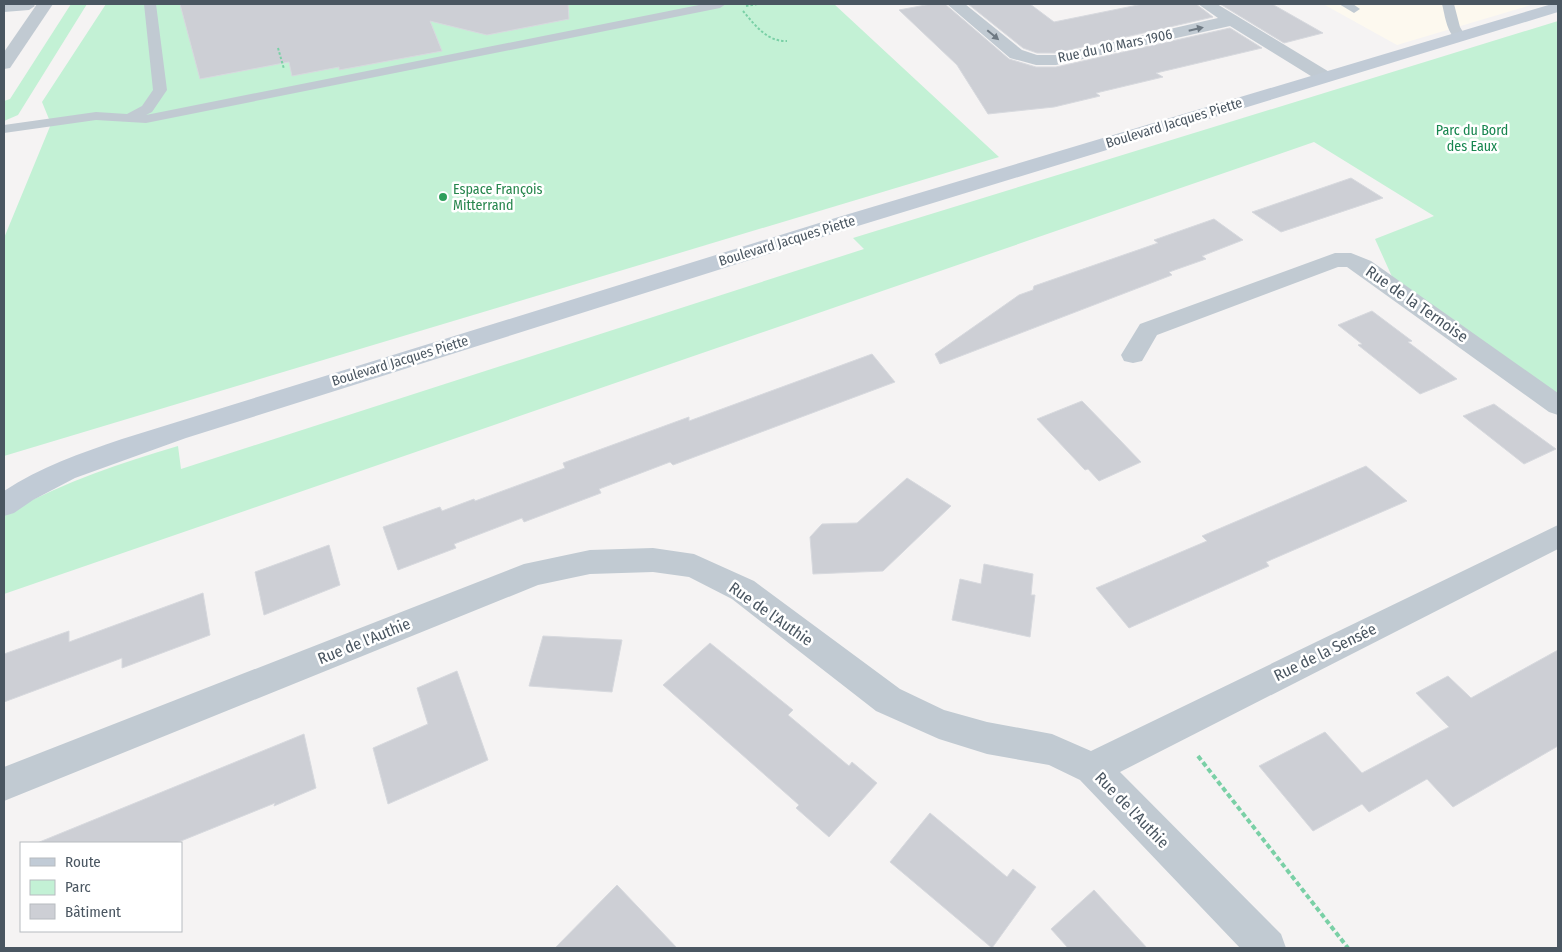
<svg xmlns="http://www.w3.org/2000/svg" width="1562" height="952" font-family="'Fira Sans Condensed',sans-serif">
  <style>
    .commercial { fill: #fdf9ef }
    .green { fill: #c3f1d5 }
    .building { fill: #cdcfd5; stroke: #d7d9de }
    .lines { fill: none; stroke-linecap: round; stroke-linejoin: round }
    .path-far1 { stroke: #7ad0a6; stroke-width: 2; stroke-dasharray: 2.5 2; stroke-linecap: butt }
    .path { stroke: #7ad0a6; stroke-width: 4; stroke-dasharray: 5 3; stroke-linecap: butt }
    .service { fill: #c1cad2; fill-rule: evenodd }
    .minor { fill: #c1cad2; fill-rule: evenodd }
    .secondary { fill: #c1cbd6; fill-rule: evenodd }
    .oneway { fill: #6e7983 }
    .leisure-dot { fill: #2e9e5b; stroke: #fff; stroke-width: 2 }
    .labels { text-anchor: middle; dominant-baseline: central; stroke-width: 5; stroke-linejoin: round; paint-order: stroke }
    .far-street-label { font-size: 14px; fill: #4a5661; stroke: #fff }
    .far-park-label { font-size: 14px; fill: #17864f; stroke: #fff }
    .far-leisure-label { font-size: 14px; fill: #27864d; stroke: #fff; text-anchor: start }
    .street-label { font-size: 16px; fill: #4a5661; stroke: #fff }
  </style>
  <rect width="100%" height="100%" fill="#f5f3f3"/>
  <!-- commercial -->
  <polygon class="commercial" points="1323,4 1534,4 1397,45"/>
  <!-- green -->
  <g class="green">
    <polygon points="71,4 87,4 18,115 4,121 4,101 10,99"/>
    <polygon points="106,4 834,4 999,157 4,456 4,238 51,124 42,102"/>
    <path d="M 1558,21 L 1558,406 L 1398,290 L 1375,239 L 1434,216 L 1314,142 L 4,594 L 4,515 C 59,484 117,464 178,446 L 181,469 L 864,249 L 853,238 Z"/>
  </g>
  <!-- building -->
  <g class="building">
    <polygon points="180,4 568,4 569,19 487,35 430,21 442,51 339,70 339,67 292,76 289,62 200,79"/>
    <polygon points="931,4 945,4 1009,59 1036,67 1056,67 1230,28 1262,48 1156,73 1163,77 1096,93 1100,96 1054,107 988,114 957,65 899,10"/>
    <polygon points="968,4 1030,4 1054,22 1143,4 1196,4 1213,17 1056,53 1037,53 1023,48"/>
    <polygon points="1220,4 1272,4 1323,33 1284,43"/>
    <polygon points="1351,178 1383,198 1281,232 1252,212"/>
    <polygon points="1214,219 1243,240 1202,256 1206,259 1169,272 1172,275 940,364 935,354 1019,295 1033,290 1034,286 1158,243 1154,240"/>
    <polygon points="1372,311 1412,341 1408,342 1457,379 1420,394 1358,345 1362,344 1338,325"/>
    <polygon points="872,354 895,382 673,465 670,462 599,489 601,493 524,522 522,518 454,544 456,548 398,570 383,527 440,507 442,511 474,499 475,501 565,468 563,463 689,417 689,421"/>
    <polygon points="1082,401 1116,436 1141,462 1099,481 1088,469 1085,470 1037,419"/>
    <polygon points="1494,404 1556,449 1524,464 1463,416"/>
    <polygon points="1366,466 1407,501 1266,562 1269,566 1129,628 1096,588 1207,541 1202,536"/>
    <polygon points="907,478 951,506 883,571 813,574 810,537 822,524 857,523"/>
    <polygon points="329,545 340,585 264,615 255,572"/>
    <polygon points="984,564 1033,574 1031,595 1035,595 1030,637 952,620 960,579 981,584"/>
    <polygon points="203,593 210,635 122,668 122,658 4,702 4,654 69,631 69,642"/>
    <polygon points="543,636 622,640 612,692 529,686"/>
    <polygon points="710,643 793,710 788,715 849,766 852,762 877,783 829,837 796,808 799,805 663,685"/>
    <polygon points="1558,650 1558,746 1453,807 1427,779 1369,812 1362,804 1313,831 1259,766 1325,732 1362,773 1449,727 1416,693 1448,676 1471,698"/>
    <polygon points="457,671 488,760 388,804 373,748 428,724 417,688"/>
    <polygon points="304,734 316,788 274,806 275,803 176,843 37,843"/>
    <polygon points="930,813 1007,877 1013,869 1036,887 992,948 890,862"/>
    <polygon points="617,885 677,948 555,948"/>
    <polygon points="1094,890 1147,948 1068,948 1051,929"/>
  </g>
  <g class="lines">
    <!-- path-far1 -->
    <g class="path-far1">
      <polyline points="746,6 758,4"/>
      <path d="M 743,11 C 755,25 767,42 787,41"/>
      <polyline points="278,48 284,69"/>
    </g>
    <!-- path -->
    <polyline class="path" points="1198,756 1348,948"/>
    <!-- service -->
    <g class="service">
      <polygon points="4,4 33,4 35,6 29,10 4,12"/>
      <polygon points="144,4 156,4 167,90 152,112 146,115 704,4 726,4 720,8 146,123 96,120 4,133 4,125 96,112 127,114 142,106 153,90"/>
      <polygon points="1339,4 1353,4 1360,9 1354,13"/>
      <path d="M 1442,4 L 1454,4 L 1460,27 L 1466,37 L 1464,40 L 1460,41 C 1447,37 1445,15 1442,4 Z"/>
    </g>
    <!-- minor -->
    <g class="minor">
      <polygon points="37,4 53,4 10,68 4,69 4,52"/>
      <polygon points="947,4 965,4 1022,50 1037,55 1056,55 1218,18 1198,4 1217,4 1331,73 1334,77 1331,81 1319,81 1230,26 1056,65 1036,65 1010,58"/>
      <polygon points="1335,253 1351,253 1371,261 1558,393 1558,415 1549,412 1347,267 1338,267 1157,335 1142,361 1133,363 1124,361 1121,355 1140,324"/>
      <polygon points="1558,525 1558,549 1120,772 1281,934 1286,948 1240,948 1080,780 1049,765 987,754 939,739 876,711 732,599 689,577 653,572 590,574 538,585 4,801 4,767 524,564 590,550 653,548 694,554 754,581 900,689 944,710 987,722 1052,734 1091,751"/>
    </g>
    <!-- secondary -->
    <path class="secondary" d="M 1552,4 L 1558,4 L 1558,12 L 848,229 L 186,438 L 75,478 L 33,500 L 14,513 L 4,516 L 4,491 C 40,467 81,453 122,439 L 832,219 Z"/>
  </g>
  <!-- one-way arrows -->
  <defs><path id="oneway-solid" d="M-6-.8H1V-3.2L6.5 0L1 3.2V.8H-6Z" transform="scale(1.25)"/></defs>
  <g class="oneway">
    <use href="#oneway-solid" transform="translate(1196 29) rotate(-13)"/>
    <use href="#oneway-solid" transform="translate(993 35) rotate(40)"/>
  </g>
  <!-- markers -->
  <circle class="leisure-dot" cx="443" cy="197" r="5"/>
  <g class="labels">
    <!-- far-street labels -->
    <g class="far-street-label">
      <text transform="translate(1115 46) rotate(-12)">Rue du 10 Mars 1906</text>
      <text transform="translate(1174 123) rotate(-17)">Boulevard Jacques Piette</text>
      <text transform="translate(787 241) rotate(-17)">Boulevard Jacques Piette</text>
      <text transform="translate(400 361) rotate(-17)">Boulevard Jacques Piette</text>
    </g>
    <!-- far-park labels -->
    <g class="far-park-label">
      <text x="1472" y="130">Parc du Bord<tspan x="1472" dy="16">des Eaux</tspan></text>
    </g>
    <!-- far-leisure labels -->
    <g class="far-leisure-label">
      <text x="453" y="189">Espace François<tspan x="453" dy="16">Mitterrand</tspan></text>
    </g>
    <!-- street labels -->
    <g class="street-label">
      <text transform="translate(1417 304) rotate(35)">Rue de la Ternoise</text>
      <text transform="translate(771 614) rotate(35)">Rue de l'Authie</text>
      <text transform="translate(364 641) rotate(-22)">Rue de l'Authie</text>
      <text transform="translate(1325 652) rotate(-26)">Rue de la Sensée</text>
      <text transform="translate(1132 810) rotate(46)">Rue de l'Authie</text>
    </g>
  </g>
  <!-- border -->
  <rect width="1562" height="952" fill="none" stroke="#4a5661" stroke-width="10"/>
  <!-- legend -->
  <rect x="20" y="842" width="162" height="90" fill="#ffffff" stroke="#b7bbc0"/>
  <rect x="30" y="858" width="25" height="8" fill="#c1cbd6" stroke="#b7bbc0"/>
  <text x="65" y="867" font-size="15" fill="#4a5661">Route</text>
  <rect x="30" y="880" width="25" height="15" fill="#c3f1d5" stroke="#b7bbc0"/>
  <text x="65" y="892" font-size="15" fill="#4a5661">Parc</text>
  <rect x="30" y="904" width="25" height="15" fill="#cdcfd5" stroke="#b7bbc0"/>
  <text x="65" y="917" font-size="15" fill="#4a5661">Bâtiment</text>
</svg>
